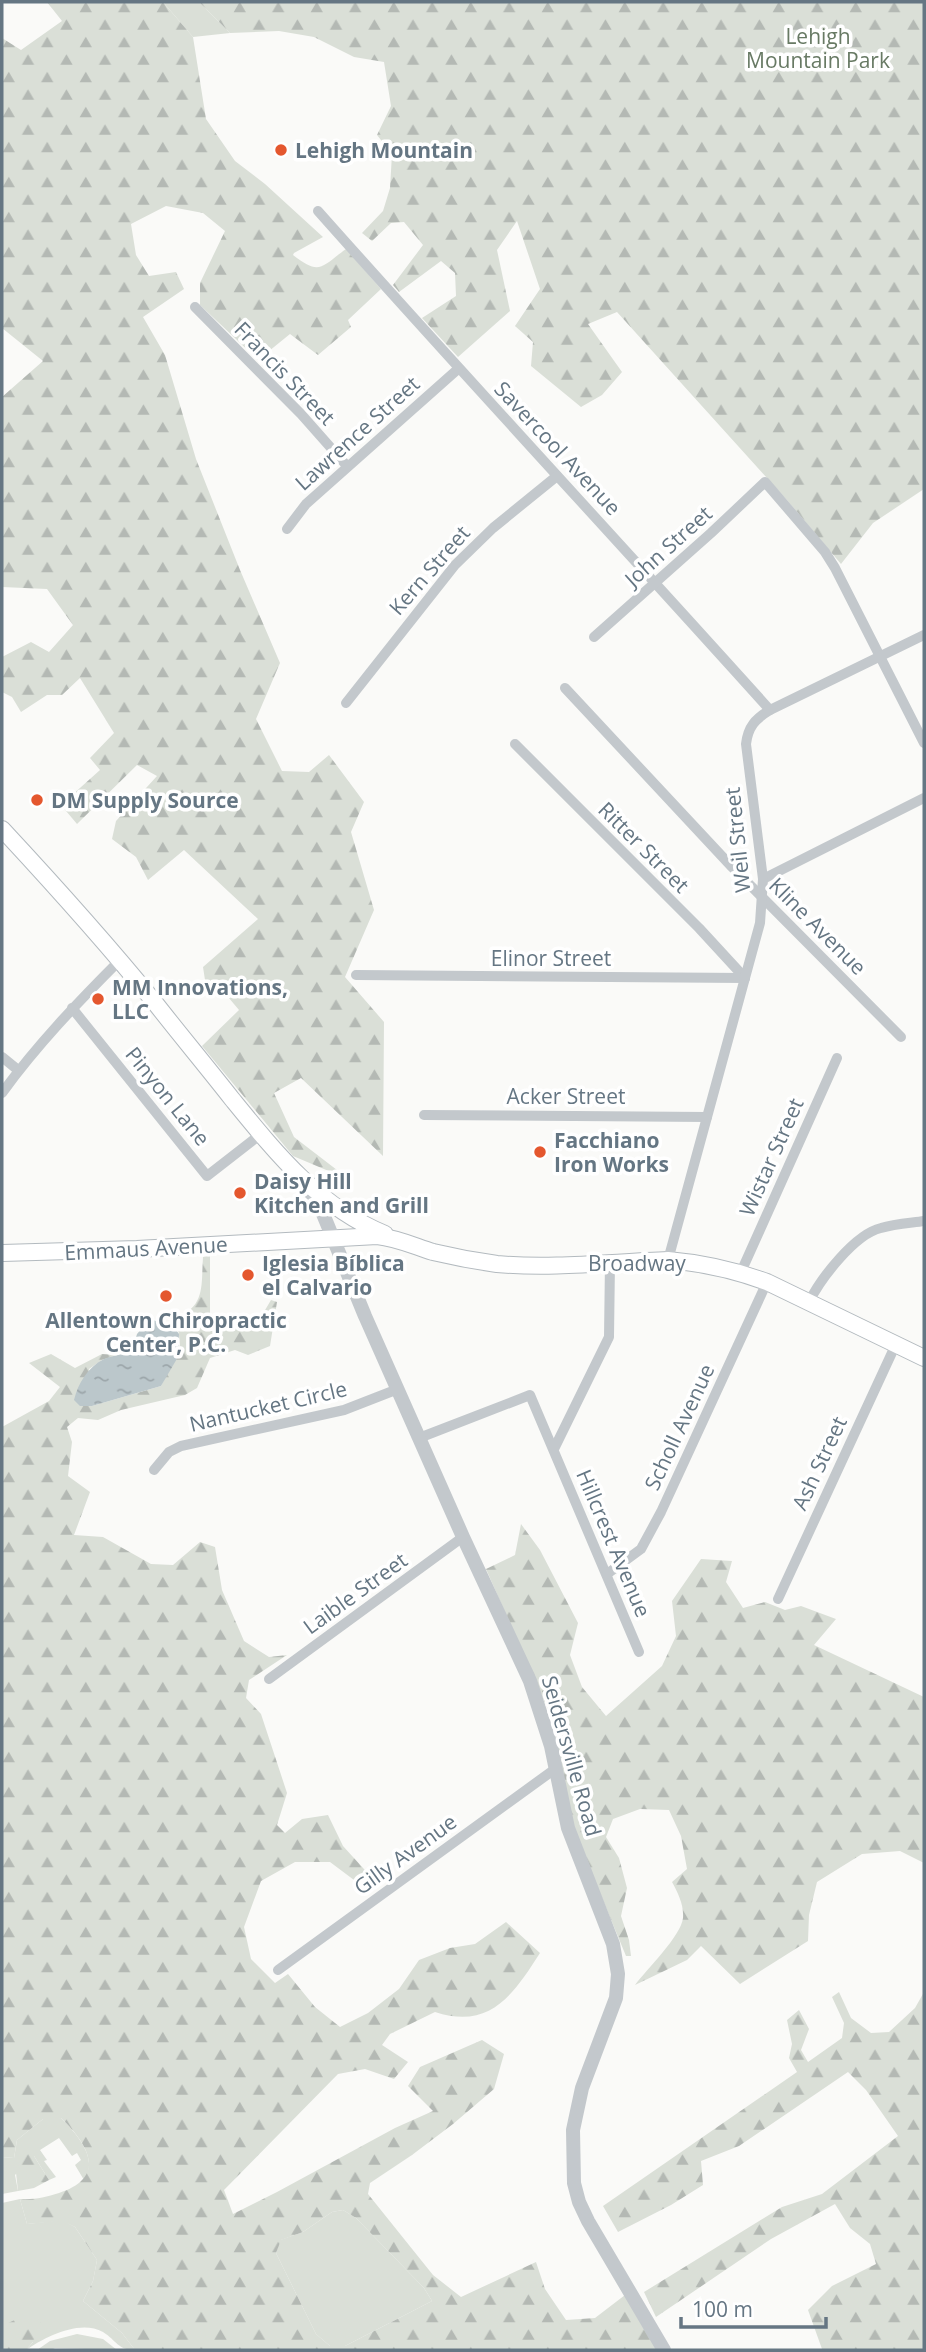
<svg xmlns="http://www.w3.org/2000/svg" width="926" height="2352" font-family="'Open Sans',sans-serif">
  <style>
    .green { fill: #dadfd7 }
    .forest { fill: url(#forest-firs); fill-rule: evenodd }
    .water { fill: url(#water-ripples) }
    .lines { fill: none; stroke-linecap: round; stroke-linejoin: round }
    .secondary-casing { stroke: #b3babf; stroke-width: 18 }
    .minor { stroke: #c3c8cc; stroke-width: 10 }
    .tertiary { stroke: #c3c8cc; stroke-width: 14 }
    .secondary { stroke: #fff; stroke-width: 16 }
    .poi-dot { fill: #e4572e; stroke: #fff; stroke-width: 2.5 }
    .labels { text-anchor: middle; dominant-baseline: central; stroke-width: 7; stroke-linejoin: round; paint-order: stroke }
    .park-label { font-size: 21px; fill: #687a64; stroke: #fff }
    .poi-label { font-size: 21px; font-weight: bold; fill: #657683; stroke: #fff; text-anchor: start }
    .street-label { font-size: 21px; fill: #657683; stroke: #fff }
  </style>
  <defs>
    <pattern id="forest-firs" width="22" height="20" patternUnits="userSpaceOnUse" patternTransform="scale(1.75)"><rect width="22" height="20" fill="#dadfd7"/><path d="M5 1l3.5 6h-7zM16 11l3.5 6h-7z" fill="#b4b9b4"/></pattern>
    <pattern id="water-ripples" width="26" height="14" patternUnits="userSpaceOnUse" patternTransform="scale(1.75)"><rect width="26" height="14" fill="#bbc7cb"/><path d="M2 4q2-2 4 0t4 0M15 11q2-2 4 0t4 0" fill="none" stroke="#9ca6aa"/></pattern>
  </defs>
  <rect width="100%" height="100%" fill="#fafaf8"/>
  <!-- green -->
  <g class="green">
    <polygon points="163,2 199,2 230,33 193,37"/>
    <path d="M 61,2118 C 75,2132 100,2159 84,2180 L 75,2165 L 81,2160 L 77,2153 L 72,2156 L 59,2138 L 40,2150 L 47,2160 L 44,2161 L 56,2177 L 49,2180 L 34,2156 L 15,2175 L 18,2191 L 2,2194 L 2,2157 L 14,2158 L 17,2140 L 43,2119 Z"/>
    <path d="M 20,2199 L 27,2224 L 62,2220 L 75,2227 L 97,2260 L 93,2281 L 83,2301 L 122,2333 L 135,2350 C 118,2350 117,2341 103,2332 C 80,2319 45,2337 26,2350 L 33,2342 L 2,2326 L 2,2203 Z"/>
    <polygon points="343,2210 356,2218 424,2288 432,2301 345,2346 330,2346 316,2334 276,2253 280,2240 303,2232 332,2212"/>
    <polygon points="77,2334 103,2339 117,2350 55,2348 51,2350 37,2350 50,2341"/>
  </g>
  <!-- forest -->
  <g class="forest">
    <path d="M 47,2 L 163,2 L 193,37 L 206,119 L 235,161 L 265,184 L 323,237 L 294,253 L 293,255 C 320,276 321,267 346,249 L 381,289 L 348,320 L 351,327 L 318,355 L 290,334 L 258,360 L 200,305 L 200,283 L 225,231 L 203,213 L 166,206 L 131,224 L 136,255 L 149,276 L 176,272 L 184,289 L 143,317 L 165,355 L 196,459 L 240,570 L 280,663 L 256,719 L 282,771 L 309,772 L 329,755 L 364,802 L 351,832 L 374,910 L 345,977 L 384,1022 L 383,1156 L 301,1078 L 274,1093 L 294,1137 L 350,1180 L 293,1156 L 202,1046 L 239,1010 L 223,991 L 205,980 L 203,967 L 258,919 L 184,850 L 148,880 L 136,857 L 112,839 L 116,821 L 157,776 L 137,765 L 77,824 L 61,805 L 100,770 L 90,758 L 114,733 L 80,678 L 62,695 L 47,695 L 21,712 L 12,697 L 2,692 L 2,657 L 31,642 L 49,652 L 73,625 L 47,589 L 2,587 L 2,397 L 43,361 L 2,328 L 2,38 L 21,50 L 62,21 Z"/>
    <polygon points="199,2 924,2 924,489 873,523 841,564 786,499 617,312 588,324 622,372 602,395 581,407 531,366 533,342 515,326 540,289 517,221 497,250 510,311 458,357 422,318 456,296 455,273 441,261 399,292 393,285 423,245 404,222 391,223 372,241 362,233 383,211 390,188 392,154 377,135 391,106 384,62 354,57 314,37 279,31 230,33"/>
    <path d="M 210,1256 L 210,1331 L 232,1329 L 258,1322 L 271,1300 L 277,1302 L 270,1346 L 248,1355 L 235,1350 L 210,1358 L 197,1388 L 185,1395 L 121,1410 L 98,1420 L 78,1418 L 67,1427 L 72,1442 L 68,1476 L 90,1492 L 74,1535 L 103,1537 L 151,1564 L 173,1565 L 200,1542 L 215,1547 L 222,1590 L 244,1641 L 269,1657 L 287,1655 L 249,1680 L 246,1698 L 261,1714 L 287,1793 L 277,1825 L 285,1833 L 302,1819 L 328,1815 L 343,1846 L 373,1879 L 362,1886 L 330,1862 L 295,1862 L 261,1881 L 244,1927 L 251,1959 L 275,1983 L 288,1974 L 315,2007 L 340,2027 L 368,2013 L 399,1989 L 419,1960 L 450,1948 L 475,1944 L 506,1922 L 540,1953 C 513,1995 490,2030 435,2012 L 390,2034 L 382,2045 L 408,2062 L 394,2079 L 365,2069 L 338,2074 L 224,2190 L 233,2214 L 277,2192 L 395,2128 L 433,2111 L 408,2086 L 420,2067 L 482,2040 L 504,2054 L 494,2089 L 453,2124 L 412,2155 L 370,2183 L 368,2194 L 433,2275 L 461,2297 L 536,2262 L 545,2289 L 566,2320 L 595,2318 L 625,2295 L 658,2350 L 135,2350 L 122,2333 L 83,2301 L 93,2281 L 97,2260 L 75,2227 L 62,2221 L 27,2224 L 20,2199 C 34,2200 46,2197 59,2193 C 108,2177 88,2144 61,2118 L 49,2124 L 43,2119 L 17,2140 L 14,2158 L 2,2157 L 2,1427 L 49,1401 L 60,1387 L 29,1363 L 51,1354 L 75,1368 L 102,1354 L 117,1355 L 102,1360 L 89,1369 L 92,1406 L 161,1386 L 180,1345 L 177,1317 C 206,1306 201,1284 203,1257 ZM 343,2210 L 356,2218 L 424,2288 L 432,2301 L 345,2346 L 330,2346 L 316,2334 L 276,2253 L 281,2240 L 303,2232 L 332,2212 Z"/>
    <path d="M 521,1524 L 540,1550 L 578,1623 L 570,1655 L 582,1687 L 606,1716 L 662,1666 L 676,1636 L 672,1601 L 701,1559 L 732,1561 L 726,1582 L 743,1608 L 765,1602 L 785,1610 L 801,1606 L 836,1619 L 814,1645 L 924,1697 L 924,1863 L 900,1851 L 862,1854 L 817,1882 L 809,1915 L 808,1941 L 740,1984 L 701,1946 L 687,1960 L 635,1985 C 647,1969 681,1936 683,1918 C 684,1905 678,1893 672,1882 L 687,1869 L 681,1836 L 669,1810 L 640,1809 L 613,1819 L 606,1837 L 619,1858 L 627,1888 L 621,1916 L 629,1940 L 631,1956 L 626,1956 L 574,1830 L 552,1719 L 486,1569 L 515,1555 Z"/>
    <polygon points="839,1992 851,2018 871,2033 889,2032 915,2008 924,1992 924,2350 823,2350 822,2349 808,2310 832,2286 876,2264 870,2244 850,2228 835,2204 771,2239 656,2317 644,2292 782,2207 822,2194 898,2136 866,2090 848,2072 739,2146 701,2161 703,2185 671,2205 618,2232 603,2206 797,2072 789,2058 792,2044 787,2020 799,2010 809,2029 801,2050 808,2062 842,2038 844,2023 832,1997"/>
    <polygon points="27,2150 34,2156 49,2180 34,2188 18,2191 15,2164"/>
    <path d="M 25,2315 C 55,2315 36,2339 26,2350 L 2,2350 L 2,2326 Z"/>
  </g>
  <!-- water -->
  <path class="water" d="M 150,1319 L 174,1327 L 179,1334 L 178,1357 L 161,1386 L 92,1406 L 80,1406 L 74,1400 C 78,1383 88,1367 104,1359 C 113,1355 123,1355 132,1351 L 137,1334 Z"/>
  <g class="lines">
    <!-- secondary casing -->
    <g class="secondary-casing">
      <g id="secondary">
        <path d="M 2,829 C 55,886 107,944 156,1004 C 181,1036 207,1067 232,1099 C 276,1153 319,1207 385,1234"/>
        <path d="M 2,1253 L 137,1249 L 377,1236 C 397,1238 414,1246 433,1252 C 454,1257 475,1261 497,1264 C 553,1269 611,1262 668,1260 C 703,1263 734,1270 767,1282 L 924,1358"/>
      </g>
    </g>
    <!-- minor -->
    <g class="minor">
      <path d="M 318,211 C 467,379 620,543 770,710"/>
      <polyline points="195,307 301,414 347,466"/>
      <polyline points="287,529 306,504 458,369"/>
      <polyline points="594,637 711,533 765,482 825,552 835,568 924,743"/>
      <polyline points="565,688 732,867 901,1037"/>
      <polyline points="346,703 455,565 493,528 557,476"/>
      <polyline points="515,744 699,928 745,978"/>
      <polyline points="763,879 924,798"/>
      <polyline points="356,975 745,978"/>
      <polyline points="72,1008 207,1176 261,1134"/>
      <polyline points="2,1057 18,1070"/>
      <path d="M 2,1093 C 37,1045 78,1002 120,960"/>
      <polyline points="424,1115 707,1117"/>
      <path d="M 668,1260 L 760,923 L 763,879 L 746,744 C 748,727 755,719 770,710 L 924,635"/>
      <polyline points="741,1272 837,1058"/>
      <path d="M 809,1302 C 821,1278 855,1234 881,1228 C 894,1224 910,1223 924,1221"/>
      <polyline points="419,1438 530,1395 639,1652"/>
      <polyline points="554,1449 609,1337 610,1262"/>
      <polyline points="154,1470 169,1452 181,1446 344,1410 398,1389"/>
      <polyline points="607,1574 641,1549 661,1512 767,1282"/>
      <polyline points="778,1599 896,1344"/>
      <polyline points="269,1679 463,1537"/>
      <polyline points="278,1970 555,1769"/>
    </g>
    <!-- tertiary -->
    <polyline class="tertiary" points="306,1185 321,1209 365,1316 463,1537 530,1681 551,1746 568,1828 613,1944 618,1974 616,1998 582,2088 573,2130 574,2183 579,2202 588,2221 664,2350"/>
    <!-- secondary -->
    <use href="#secondary" class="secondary"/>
  </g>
  <!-- markers -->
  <g class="poi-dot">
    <circle cx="281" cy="150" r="7"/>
    <circle cx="37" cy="800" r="7"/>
    <circle cx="98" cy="999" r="7"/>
    <circle cx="540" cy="1152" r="7"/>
    <circle cx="240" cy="1193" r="7"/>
    <circle cx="248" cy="1275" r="7"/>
    <circle cx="166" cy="1296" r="7"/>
  </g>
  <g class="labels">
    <!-- park labels -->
    <g class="park-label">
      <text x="818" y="36">Lehigh<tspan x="818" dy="24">Mountain Park</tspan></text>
    </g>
    <!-- poi labels -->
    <g class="poi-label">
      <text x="295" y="150">Lehigh Mountain</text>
      <text x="51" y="800">DM Supply Source</text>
      <text x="112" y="987">MM Innovations,<tspan x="112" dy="24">LLC</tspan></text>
      <text x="554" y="1140">Facchiano<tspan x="554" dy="24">Iron Works</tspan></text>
      <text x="254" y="1181">Daisy Hill<tspan x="254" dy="24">Kitchen and Grill</tspan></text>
      <text x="262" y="1263">Iglesia Bíblica<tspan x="262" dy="24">el Calvario</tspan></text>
      <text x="166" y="1320" text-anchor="middle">Allentown Chiropractic<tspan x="166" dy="24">Center, P.C.</tspan></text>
    </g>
    <!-- street labels -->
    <g class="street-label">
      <text transform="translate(285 373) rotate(46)">Francis Street</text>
      <text transform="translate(357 433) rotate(-42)">Lawrence Street</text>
      <text transform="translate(558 448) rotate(47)">Savercool Avenue</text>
      <text transform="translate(668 546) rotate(-42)">John Street</text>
      <text transform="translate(429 570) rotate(-49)">Kern Street</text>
      <text transform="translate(737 840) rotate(-96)">Weil Street</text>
      <text transform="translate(644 847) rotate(45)">Ritter Street</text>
      <text transform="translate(818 926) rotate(45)">Kline Avenue</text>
      <text x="551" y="958">Elinor Street</text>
      <text transform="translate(168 1096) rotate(51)">Pinyon Lane</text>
      <text x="566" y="1096">Acker Street</text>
      <text transform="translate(771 1157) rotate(-66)">Wistar Street</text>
      <text transform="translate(146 1248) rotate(-3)">Emmaus Avenue</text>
      <text x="637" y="1263">Broadway</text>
      <text transform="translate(268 1406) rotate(-13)">Nantucket Circle</text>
      <text transform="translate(679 1427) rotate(-65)">Scholl Avenue</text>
      <text transform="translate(819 1463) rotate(-65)">Ash Street</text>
      <text transform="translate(614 1543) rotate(67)">Hillcrest Avenue</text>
      <text transform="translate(355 1593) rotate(-36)">Laible Street</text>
      <text transform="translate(572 1756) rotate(74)">Seidersville Road</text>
      <text transform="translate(405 1854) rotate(-36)">Gilly Avenue</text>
    </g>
  </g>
  <!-- border -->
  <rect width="926" height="2352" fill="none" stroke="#657683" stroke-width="7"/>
  <!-- scale -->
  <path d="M681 2317v10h145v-10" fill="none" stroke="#657683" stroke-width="3.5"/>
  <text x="692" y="2317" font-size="21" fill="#657683" stroke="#ffffff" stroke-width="5" paint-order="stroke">100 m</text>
</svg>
